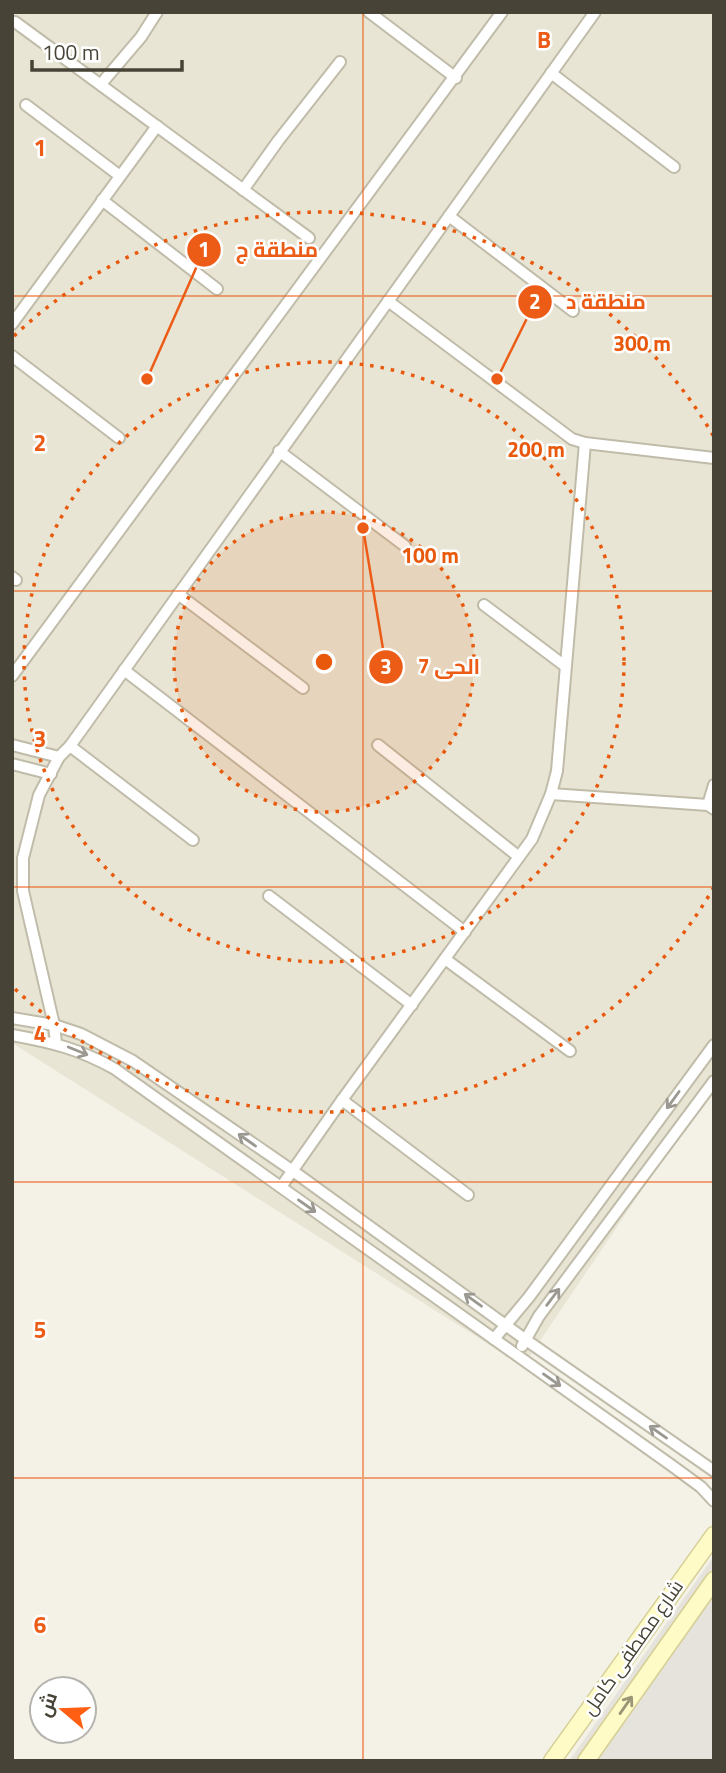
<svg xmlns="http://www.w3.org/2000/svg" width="726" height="1773" font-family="'Titillium Web',Cairo,sans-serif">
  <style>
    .residential { fill: #e8e5d5 }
    .industrial { fill: #e6e3dc }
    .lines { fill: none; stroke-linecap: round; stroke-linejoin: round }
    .street-casing { stroke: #c0bca9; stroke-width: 14 }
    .secondary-casing { stroke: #d5cf96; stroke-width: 19 }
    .street { stroke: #fff; stroke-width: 10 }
    .secondary { stroke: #fffbc6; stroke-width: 16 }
    .oneway { stroke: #9a9890 }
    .oneway2 { stroke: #9a9677 }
    .grid { fill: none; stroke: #ec5c16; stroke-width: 2; stroke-opacity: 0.55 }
    .ring { fill: none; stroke: #e8590c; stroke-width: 3.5; stroke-dasharray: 3.5 7 }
    .labels { text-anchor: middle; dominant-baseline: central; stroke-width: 5; stroke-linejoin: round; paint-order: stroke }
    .street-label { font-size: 19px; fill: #474336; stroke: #fff }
    .grid-label { font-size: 23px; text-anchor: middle; font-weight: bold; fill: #ec5c16; stroke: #fff; stroke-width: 5; stroke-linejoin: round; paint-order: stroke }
    .centre { fill: #e8590c; stroke: #fff; stroke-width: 3.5 }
    .ring-label { font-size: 21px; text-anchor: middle; font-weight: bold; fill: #e8590c; stroke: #fff; stroke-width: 5; stroke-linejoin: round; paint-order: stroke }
    .leader { fill: none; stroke: #ec5c16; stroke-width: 2.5 }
    .callout-dot { fill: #ec5c16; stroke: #fff; stroke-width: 2.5 }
    .mark-label { font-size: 21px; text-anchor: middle; font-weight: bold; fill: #fff }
    .callout-label { font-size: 21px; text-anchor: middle; font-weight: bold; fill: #ec5c16; stroke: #fff; stroke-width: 5; stroke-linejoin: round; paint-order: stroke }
  </style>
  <rect width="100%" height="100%" fill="#f4f2e7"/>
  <!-- residential -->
  <polygon class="residential" points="12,12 714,12 714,1083 523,1366 12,1043"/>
  <!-- industrial -->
  <polygon class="industrial" points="714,1556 714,1761 569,1761"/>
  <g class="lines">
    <!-- street casing -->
    <g class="street-casing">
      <g id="street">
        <polyline points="369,12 456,78"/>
        <polyline points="15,22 309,238"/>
        <polyline points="551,73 674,167"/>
        <polyline points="101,84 141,37 157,12"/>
        <polyline points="26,105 120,176"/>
        <polyline points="243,190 278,141 340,62"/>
        <polyline points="102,200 217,289"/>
        <polyline points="449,216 573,311"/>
        <polyline points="388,301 572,439 585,443 714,458"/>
        <polyline points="12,324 157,126"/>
        <polyline points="12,356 119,438"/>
        <polyline points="279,451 405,546"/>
        <polyline points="12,577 16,580"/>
        <polyline points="178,594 303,688"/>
        <polyline points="484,605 565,666"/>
        <polyline points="124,670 465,932"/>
        <polyline points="12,676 502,12"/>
        <polyline points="12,745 59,757"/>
        <polyline points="378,745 519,857"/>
        <polyline points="70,746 193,840"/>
        <polyline points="12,764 51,774"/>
        <polyline points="551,794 708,805 714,809"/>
        <polyline points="708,805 714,785"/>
        <polyline points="269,896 412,1005"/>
        <polyline points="445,959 570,1051"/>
        <polyline points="12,1018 54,1025 81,1034 133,1061 293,1171 526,1340 714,1471"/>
        <path d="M 12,1035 C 51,1042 80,1049 115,1069 L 671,1465 L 701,1487 L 714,1501"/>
        <polyline points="56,1043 54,1025 23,891 23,858 39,795 59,757 70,746 595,12"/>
        <polyline points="342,1100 468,1195"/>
        <polyline points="281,1187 342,1100 532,839 551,794 557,771 585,443"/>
        <polyline points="494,1339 529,1297 714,1045"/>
        <polyline points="522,1346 539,1316 714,1081"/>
      </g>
    </g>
    <!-- secondary casing -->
    <g class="secondary-casing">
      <g id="secondary">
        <polyline points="552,1761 714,1535"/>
        <polyline points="586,1761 714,1580"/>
      </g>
    </g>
    <!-- street -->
    <use href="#street" class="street"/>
    <!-- secondary -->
    <use href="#secondary" class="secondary"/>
  </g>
  <!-- one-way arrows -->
  <defs><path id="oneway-shaft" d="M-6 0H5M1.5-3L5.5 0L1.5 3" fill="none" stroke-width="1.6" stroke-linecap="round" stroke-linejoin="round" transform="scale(1.75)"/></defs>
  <g class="oneway">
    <use href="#oneway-shaft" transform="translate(78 1051) rotate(22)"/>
    <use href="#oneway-shaft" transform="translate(673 1100) rotate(126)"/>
    <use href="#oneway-shaft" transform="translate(247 1140) rotate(-145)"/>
    <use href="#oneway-shaft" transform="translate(307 1206) rotate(35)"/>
    <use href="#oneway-shaft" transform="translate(553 1297) rotate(-53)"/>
    <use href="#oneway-shaft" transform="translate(473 1300) rotate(-144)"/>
    <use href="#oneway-shaft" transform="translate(552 1380) rotate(35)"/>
    <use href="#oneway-shaft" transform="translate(658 1432) rotate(-145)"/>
  </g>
  <use class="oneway2" href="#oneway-shaft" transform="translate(626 1705) rotate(-55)"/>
  <!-- grid -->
  <path class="grid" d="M 363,12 L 363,1761M 12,296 L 714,296M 12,591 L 714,591M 12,887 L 714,887M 12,1182 L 714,1182M 12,1478 L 714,1478"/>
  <!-- distance rings -->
  <circle cx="324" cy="662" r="150" fill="#e8590c" fill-opacity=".12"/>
  <g class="ring">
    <circle cx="324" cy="662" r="150"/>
    <circle cx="324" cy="662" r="300"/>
    <path d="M714 887A450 450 0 0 1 14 988M14 336A450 450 0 0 1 714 437"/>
  </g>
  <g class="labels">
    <!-- street labels -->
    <g class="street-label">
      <text transform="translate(632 1647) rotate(-55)">شارع مصطفى كامل</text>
    </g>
  </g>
  <g class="grid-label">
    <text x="544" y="48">B</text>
    <text x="40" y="156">1</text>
    <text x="40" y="451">2</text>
    <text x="40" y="747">3</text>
    <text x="40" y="1042">4</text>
    <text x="40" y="1338">5</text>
    <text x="40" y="1633">6</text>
  </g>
  <circle cx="324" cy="662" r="10" class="centre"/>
  <g class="ring-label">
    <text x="642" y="351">300 m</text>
    <text x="536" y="457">200 m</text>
    <text x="430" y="563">100 m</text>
  </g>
  <!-- callouts -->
  <path class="leader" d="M147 379L204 250M497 379L535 302M363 528L386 667"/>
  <g class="callout-dot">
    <circle cx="147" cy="379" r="7"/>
    <circle cx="497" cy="379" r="7"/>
    <circle cx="363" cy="528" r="7"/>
    <circle cx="204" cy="250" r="18"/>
    <circle cx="535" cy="302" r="18"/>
    <circle cx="386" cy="667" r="18"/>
  </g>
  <g class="mark-label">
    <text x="204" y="257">1</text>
    <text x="535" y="309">2</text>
    <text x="386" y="674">3</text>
  </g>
  <g class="callout-label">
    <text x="277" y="257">منطقة ج</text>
    <text x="606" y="309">منطقة د</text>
    <text x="449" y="674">الحى 7</text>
  </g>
  <!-- border -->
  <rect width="726" height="1773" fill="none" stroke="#474336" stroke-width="28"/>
  <!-- north arrow -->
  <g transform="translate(63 1710) rotate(289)"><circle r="33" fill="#ffffff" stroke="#b5b4af" stroke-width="2"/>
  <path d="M0-5L12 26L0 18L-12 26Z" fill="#fe5f13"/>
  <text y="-10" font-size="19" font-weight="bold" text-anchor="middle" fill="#474336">ش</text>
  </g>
  <!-- scale -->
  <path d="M32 60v10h150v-10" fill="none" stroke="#474336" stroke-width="3.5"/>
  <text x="42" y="60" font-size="21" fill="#474336" stroke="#ffffff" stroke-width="5" paint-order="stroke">100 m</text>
</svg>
